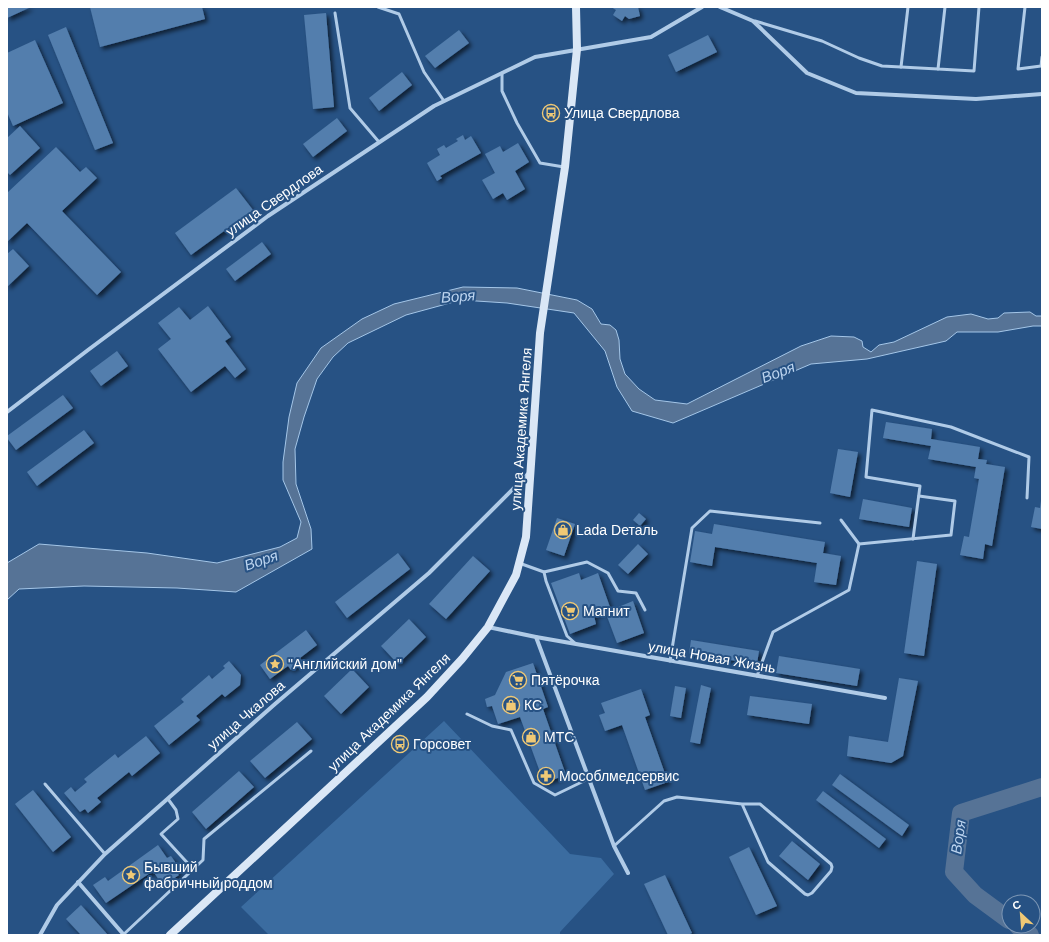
<svg xmlns="http://www.w3.org/2000/svg" width="1049" height="942" font-family="Arial,sans-serif">
  <style>
    .green { fill: #3b6ca0 }
    .water { fill: #567396; stroke: #a4c6e8 }
    .lines { fill: none; stroke-linecap: round; stroke-linejoin: round }
    .river { stroke: #567396; stroke-width: 18 }
    .building { fill: #537ead; filter: url(#shadow) }
    .service { stroke: #b0cbe7; stroke-width: 3 }
    .minor { stroke: #b0cbe7; stroke-width: 4 }
    .secondary { stroke: #dae7f6; stroke-width: 8 }
    .labels { text-anchor: middle; dominant-baseline: central; stroke-width: 4; stroke-linejoin: round; paint-order: stroke }
    .poi-label { font-size: 14px; fill: #fff; stroke: #275284; text-anchor: start }
    .street-label { font-size: 14px; fill: #fff; stroke: #275284 }
    .water-label { font-size: 15px; font-style: italic; fill: #bcd4ef; stroke: #275284 }
  </style>
  <defs>
    <filter id="shadow"><feDropShadow dx="3" dy="3" stdDeviation="2" flood-color="#0009"/></filter>
  </defs>
  <rect width="100%" height="100%" fill="#275284"/>
  <!-- green -->
  <polygon class="green" points="444,721 570,854 601,858 614,874 560,932 560,935 269,935 241,907"/>
  <!-- water -->
  <polygon class="water" points="463,287 517,288 577,300 592,309 601,324 610,325 616,330 619,340 620,359 625,374 639,389 655,400 687,404 801,346 831,336 854,337 862,341 863,347 871,352 879,345 894,342 947,317 971,314 988,319 998,318 1004,313 1030,312 1036,316 1042,316 1042,326 1033,326 998,332 957,332 946,341 867,359 811,364 673,423 632,411 617,387 605,351 574,313 507,303 461,300 406,315 348,343 333,357 317,379 304,417 295,449 296,484 311,529 312,549 236,592 177,588 84,586 19,589 7,600 7,563 39,544 147,553 217,563 280,547 297,538 301,522 283,480 283,462 289,417 297,383 321,348 362,319 394,304"/>
  <g class="lines">
    <!-- river -->
    <g class="river">
      <polyline points="1009,920 975,895 954,872 961,813 1042,787"/>
      <polyline points="1018,926 1030,935"/>
    </g>
  </g>
  <!-- building -->
  <g class="building">
    <polygon points="7,7 31,7 7,18"/>
    <polygon points="90,7 202,7 205,19 100,47"/>
    <polygon points="611,7 638,7 640,16 629,19 625,16 622,21 613,15 616,10"/>
    <polygon points="326,13 334,107 313,109 304,15"/>
    <polygon points="66,27 113,143 95,150 48,35"/>
    <polygon points="459,30 469,43 435,68 425,56"/>
    <polygon points="708,35 717,52 676,72 668,55"/>
    <polygon points="35,40 63,103 13,126 7,112 7,53"/>
    <polygon points="402,72 412,85 379,111 369,98"/>
    <polygon points="337,118 347,131 313,157 303,144"/>
    <polygon points="20,126 40,148 10,175 7,172 7,138"/>
    <polygon points="463,135 465,140 471,136 481,153 440,176 442,178 437,181 427,163 440,155 437,149 444,145 446,148 458,141 456,139"/>
    <polygon points="518,143 529,162 515,171 525,189 507,200 503,193 493,199 482,180 495,173 485,154 500,146 503,152"/>
    <polygon points="56,147 80,172 86,167 97,178 62,211 121,272 97,295 27,223 7,242 7,193"/>
    <polygon points="236,188 253,210 191,255 175,233"/>
    <polygon points="262,242 271,254 235,281 226,269"/>
    <polygon points="13,249 29,266 7,287 7,254"/>
    <polygon points="208,306 231,337 225,341 246,369 235,378 225,366 191,392 158,349 171,339 158,323 179,307 190,320"/>
    <polygon points="117,351 128,366 101,386 90,371"/>
    <polygon points="63,395 73,408 16,450 7,438 7,436"/>
    <polygon points="886,422 932,429 931,439 980,447 978,459 987,460 986,464 1005,467 992,546 985,544 983,559 960,555 964,536 969,537 979,479 974,478 976,467 928,459 931,446 883,438"/>
    <polygon points="84,430 94,443 37,486 27,472"/>
    <polygon points="838,449 858,452 850,497 830,493"/>
    <polygon points="863,499 912,508 909,527 859,519"/>
    <polygon points="1041,501 1042,529 1031,527 1035,507 1040,508"/>
    <polygon points="639,513 646,519 640,526 633,520"/>
    <polygon points="557,518 575,524 564,556 546,550"/>
    <polygon points="714,524 825,542 823,553 841,556 836,585 814,582 817,563 715,547 712,566 690,562 695,531 712,534"/>
    <polygon points="638,544 648,554 628,574 618,565"/>
    <polygon points="398,553 410,569 347,618 335,602"/>
    <polygon points="473,556 490,571 446,619 429,604"/>
    <polygon points="917,561 937,564 924,656 904,653"/>
    <polygon points="579,573 581,580 598,573 611,610 633,601 644,633 617,643 605,611 594,616 596,624 570,634 551,583"/>
    <polygon points="409,619 426,637 398,664 381,646"/>
    <polygon points="306,630 317,645 300,658 303,662 291,670 288,666 270,679 260,665"/>
    <polygon points="691,640 759,651 757,664 689,654"/>
    <polygon points="779,656 860,669 857,686 776,673"/>
    <polygon points="229,661 241,675 240,685 225,697 222,694 196,716 200,720 169,745 154,726 184,702 181,699 209,675 212,679 225,668 223,666"/>
    <polygon points="533,663 548,707 543,709 566,775 544,783 520,717 498,724 492,706 487,707 485,699 495,695 506,672"/>
    <polygon points="352,669 369,687 341,714 324,696"/>
    <polygon points="899,678 918,681 903,756 891,763 847,756 849,736 888,742"/>
    <polygon points="701,685 711,688 700,744 690,742"/>
    <polygon points="675,686 686,688 681,718 670,716"/>
    <polygon points="641,689 650,715 645,717 668,782 645,790 622,725 605,731 599,715 605,713 601,703"/>
    <polygon points="750,696 812,704 809,724 747,715"/>
    <polygon points="297,722 312,739 265,778 250,761"/>
    <polygon points="146,736 160,753 132,776 129,772 97,798 101,802 88,813 85,809 80,812 64,793 71,787 75,792 87,782 84,779 115,754 118,758"/>
    <polygon points="239,771 254,787 206,829 192,812"/>
    <polygon points="840,774 909,825 902,836 832,785"/>
    <polygon points="33,790 71,837 53,852 15,804"/>
    <polygon points="823,791 886,839 879,848 816,800"/>
    <polygon points="792,841 820,864 808,880 779,856"/>
    <polygon points="158,845 167,858 171,856 180,869 176,872 179,875 163,886 153,871 106,903 93,885 105,877 108,881"/>
    <polygon points="749,847 777,906 756,915 729,857"/>
    <polygon points="665,875 692,933 688,935 668,935 644,884"/>
    <polygon points="81,905 108,935 81,935 66,919"/>
  </g>
  <g class="lines">
    <!-- service -->
    <g class="service">
      <polyline points="378,7 399,14 424,72 444,101"/>
      <polyline points="945,7 938,69 974,71 979,7"/>
      <polyline points="1025,7 1018,69 1041,66 1042,57"/>
      <polyline points="335,13 350,108 379,142"/>
      <polyline points="755,21 822,41 859,58 882,66 901,67 908,7"/>
      <polyline points="901,67 938,69"/>
      <polyline points="502,73 502,91 517,123 540,163 564,167"/>
      <polyline points="841,520 859,544"/>
      <polyline points="913,539 920,486 866,477 872,410 951,427 1029,457 1027,498"/>
      <polyline points="519,563 544,572 587,562 608,573 618,591 636,593 645,610"/>
      <polyline points="544,572 546,581 567,636 576,644"/>
      <polyline points="670,661 692,528 710,511 820,523"/>
      <polyline points="757,676 773,632 849,590 859,544 951,535 955,501 919,496"/>
      <polyline points="467,714 492,726 511,730 534,783 555,795 588,779"/>
      <polyline points="45,784 105,854"/>
      <polyline points="168,799 176,810 178,819 161,834 193,869"/>
      <polyline points="614,846 664,801 677,797 742,804 760,804 831,864 832,867 831,871 812,893 808,895 805,894 768,862 742,804"/>
      <polyline points="124,934 203,860 204,839 311,751"/>
    </g>
    <!-- minor -->
    <g class="minor">
      <polyline points="720,7 753,21 807,73 856,93 976,99 1042,94"/>
      <polyline points="7,412 88,350 268,216 434,106 535,57 651,37 702,7"/>
      <polyline points="488,627 536,637 614,846 628,873"/>
      <polyline points="536,637 885,698"/>
      <polyline points="78,882 124,935"/>
      <polyline points="40,935 57,905 105,854 275,704 429,573 530,472"/>
    </g>
    <!-- secondary -->
    <polyline class="secondary" points="170,935 427,697 462,659 488,627 516,575 526,537 540,333 565,167 577,49 576,7"/>
  </g>
  <!-- icons -->
  <defs>
    <g id="bus-ring" transform="scale(0.9)"><circle r="9.5" fill="#275284" stroke="#f0c975" stroke-width="1.5"/><path d="M-5-6H5V4H4V6H2V4H-2V6H-4V4H-5ZM-3.5-4V0h7V-4ZM-3.5 1.2v1.5H-2V1.2ZM2 1.2v1.5H3.5V1.2Z" fill="#f0c975"/></g>
    <g id="shop-ring" transform="scale(0.9)"><circle r="9.5" fill="#275284" stroke="#f0c975" stroke-width="1.5"/><path d="M-5-2.5h2.3a2.7 3.5 0 0 1 5.4 0H5L5.5 6h-11ZM-1.5-2.5h3a1.5 2.3 0 0 0-3 0Z" fill="#f0c975"/></g>
    <g id="supermarket-ring" transform="scale(0.9)"><circle r="9.5" fill="#275284" stroke="#f0c975" stroke-width="1.5"/><path d="M-6-5.5h2.5l.6 2H6L4.5 2H-2.5L-4.4-4H-6ZM-1.5 3.2a1.3 1.3 0 1 0 .1 0ZM3 3.2a1.3 1.3 0 1 0 .1 0Z" fill="#f0c975"/></g>
    <g id="sight-ring" transform="scale(0.9)"><circle r="9.5" fill="#275284" stroke="#f0c975" stroke-width="1.5"/><path d="M0-6L1.8-2.2L6-1.7L2.9 1.2L3.7 5.4L0 3.3L-3.7 5.4L-2.9 1.2L-6-1.7L-1.8-2.2Z" fill="#f0c975"/></g>
    <g id="pharmacy-ring" transform="scale(0.9)"><circle r="9.5" fill="#275284" stroke="#f0c975" stroke-width="1.5"/><path d="M-2-6h4v4h4v4h-4v4h-4v-4h-4v-4h4Z" fill="#f0c975"/></g>
  </defs>
  <g fill-rule="evenodd">
    <use href="#bus-ring" x="551" y="113"/>
    <use href="#shop-ring" x="563" y="530"/>
    <use href="#supermarket-ring" x="570" y="611"/>
    <use href="#sight-ring" x="275" y="664"/>
    <use href="#supermarket-ring" x="518" y="680"/>
    <use href="#shop-ring" x="511" y="705"/>
    <use href="#shop-ring" x="531" y="737"/>
    <use href="#bus-ring" x="400" y="744"/>
    <use href="#pharmacy-ring" x="546" y="776"/>
    <use href="#sight-ring" x="131" y="875"/>
  </g>
  <g class="labels">
    <!-- poi labels -->
    <g class="poi-label">
      <text x="564" y="113">Улица Свердлова</text>
      <text x="576" y="530">Lada Dеталь</text>
      <text x="583" y="611">Магнит</text>
      <text x="288" y="664">"Английский дом"</text>
      <text x="531" y="680">Пятёрочка</text>
      <text x="524" y="705">КС</text>
      <text x="544" y="737">МТС</text>
      <text x="413" y="744">Горсовет</text>
      <text x="559" y="776">Мособлмедсервис</text>
      <text x="144" y="867">Бывший<tspan x="144" dy="16">фабричный роддом</tspan></text>
    </g>
    <!-- street labels -->
    <g class="street-label">
      <text transform="translate(274 200) rotate(-35)">улица Свердлова</text>
      <text transform="translate(521 429) rotate(-86)">улица Академика Янгеля</text>
      <text transform="translate(712 657) rotate(10)">улица Новая Жизнь</text>
      <text transform="translate(389 712) rotate(-44)">улица Академика Янгеля</text>
      <text transform="translate(246 715) rotate(-41)">улица Чкалова</text>
    </g>
    <!-- water labels -->
    <g class="water-label">
      <text transform="translate(458 296) rotate(-4)">Воря</text>
      <text transform="translate(778 372) rotate(-21)">Воря</text>
      <text transform="translate(261 560) rotate(-19)">Воря</text>
      <text transform="translate(958 837) rotate(-82)">Воря</text>
    </g>
  </g>
  <!-- border -->
  <rect width="1049" height="942" fill="none" stroke="#ffffff" stroke-width="16"/>
  <!-- north arrow -->
  <g transform="translate(1021 914) rotate(334)"><circle r="19" fill="#275284" stroke="#7d97b5"/>
  <path d="M0-3L7 15L0 10L-7 15Z" fill="#f0c975"/>
  <text y="-6" font-size="11" font-weight="bold" text-anchor="middle" fill="#ffffff">С</text>
  </g>
</svg>
